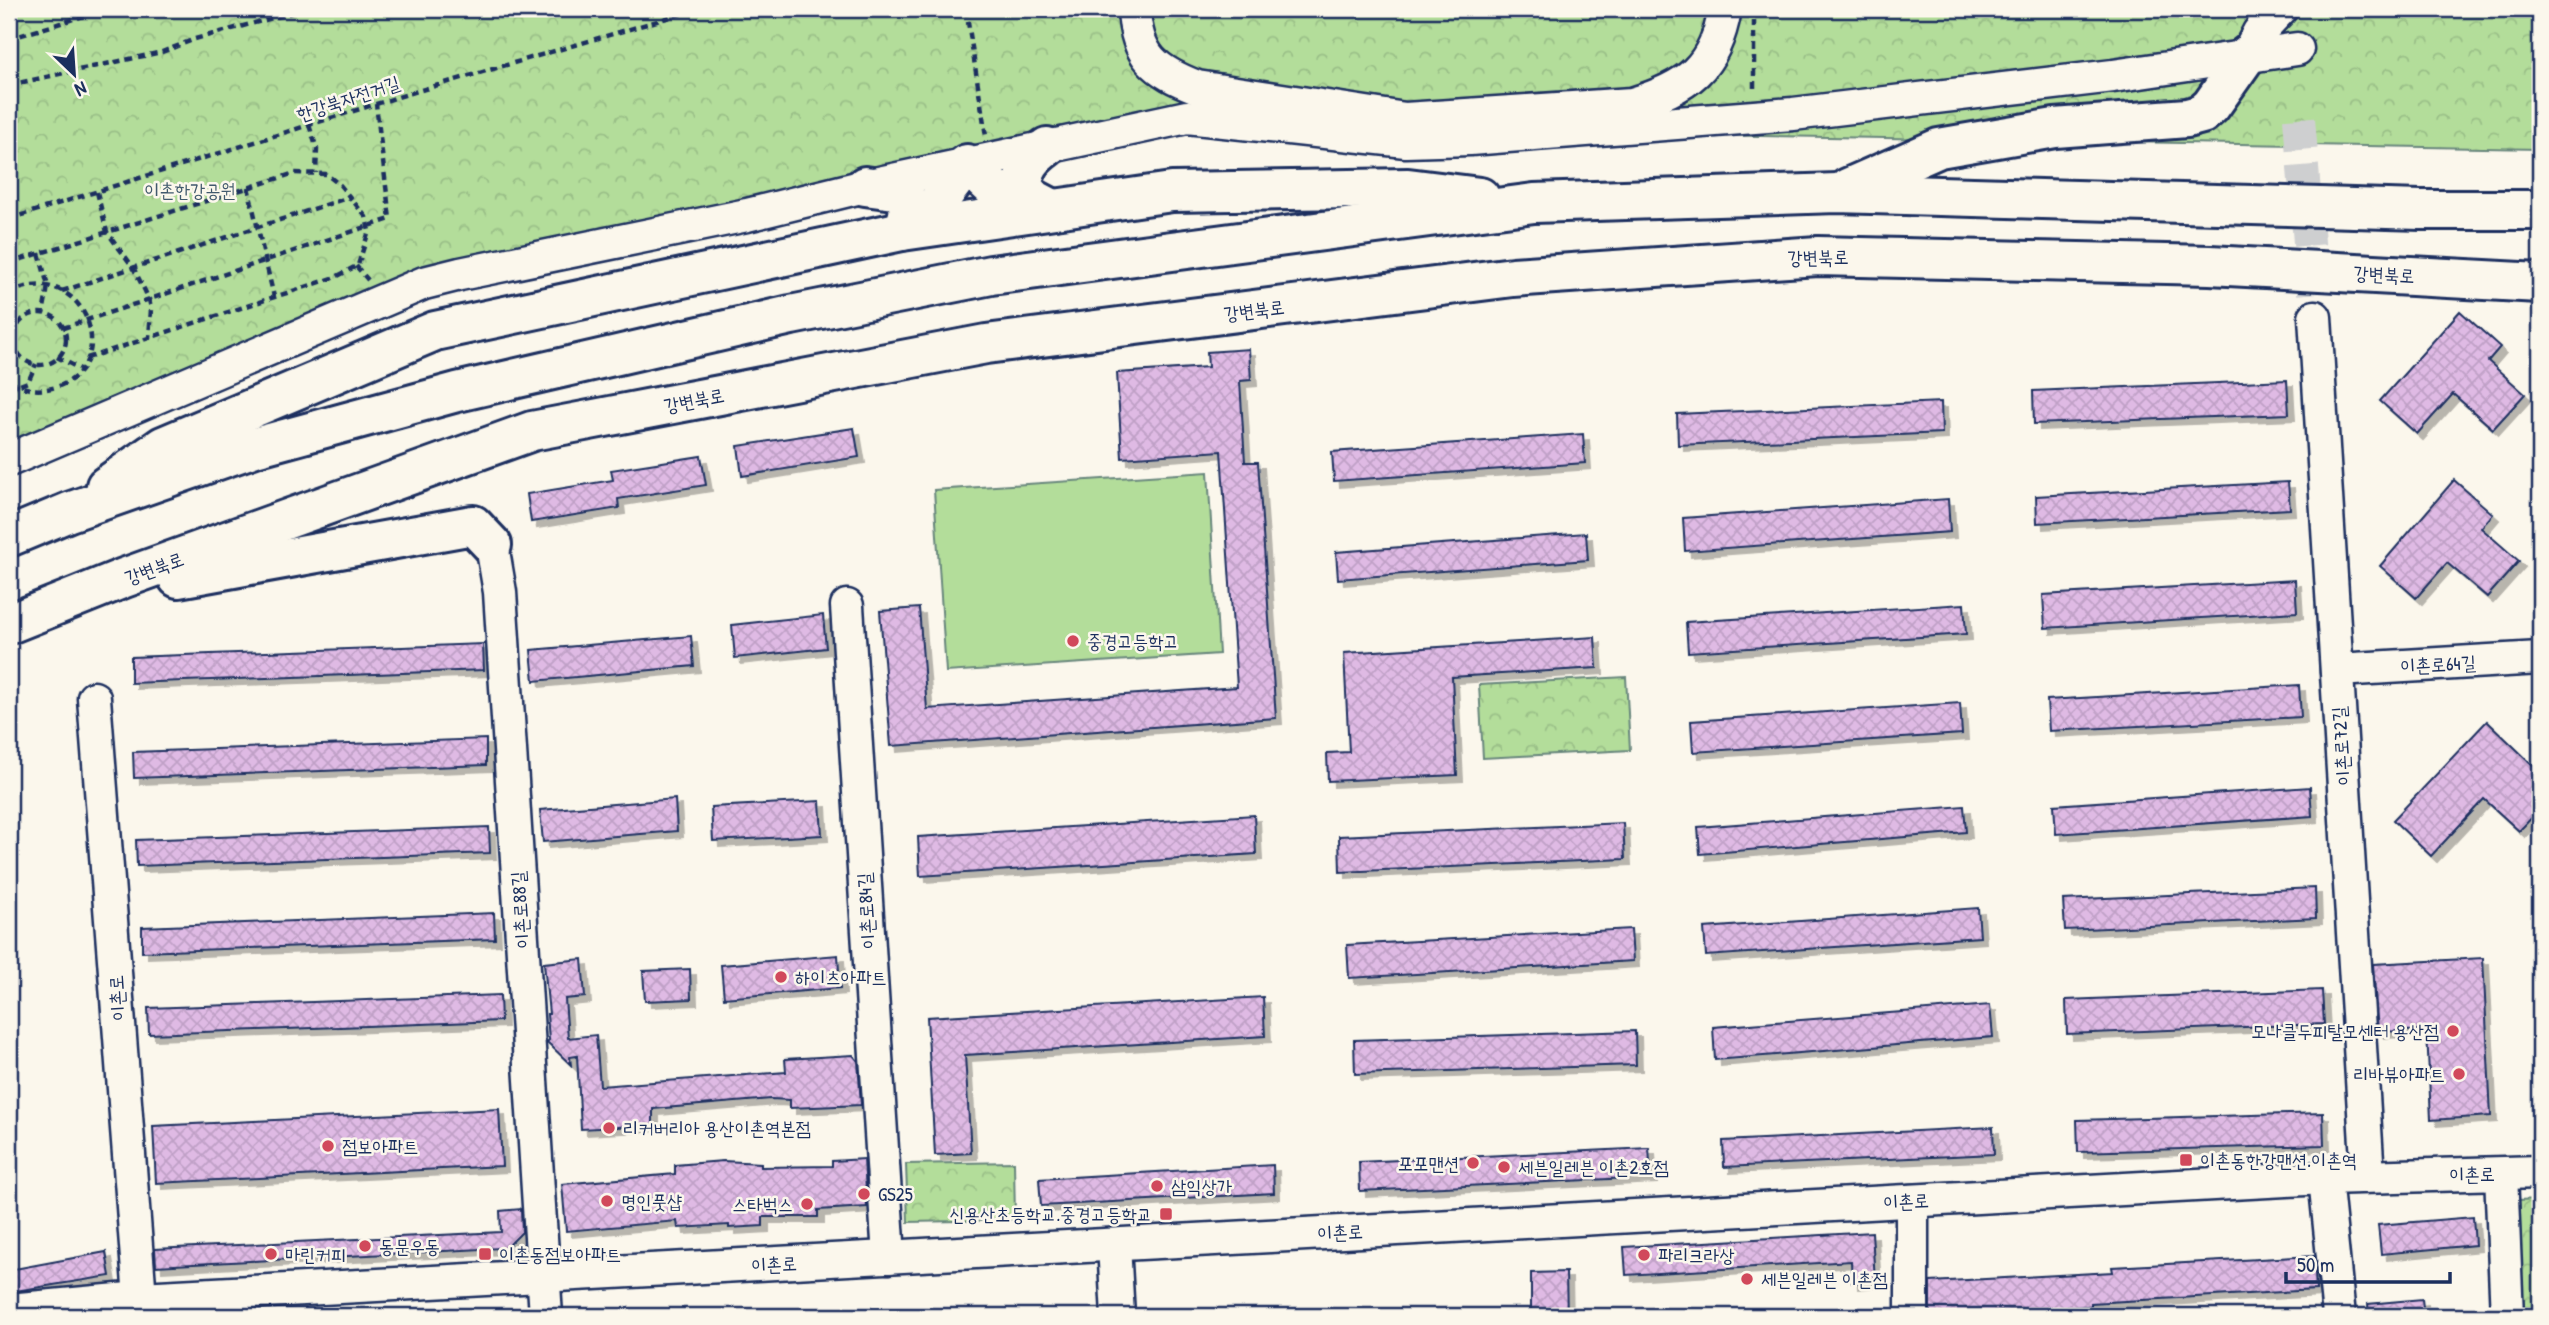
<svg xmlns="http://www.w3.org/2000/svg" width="2549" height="1325" font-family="'Patrick Hand','Poor Story',sans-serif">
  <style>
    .green { fill: #b3dd9a; stroke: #67867c; stroke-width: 2 }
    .park { fill: url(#park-crowns); stroke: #67867c; stroke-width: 2 }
    .building { fill: url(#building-cross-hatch); stroke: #1b2f5e; stroke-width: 2; filter: url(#shadow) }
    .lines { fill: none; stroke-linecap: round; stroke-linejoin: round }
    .minor-tunnel { stroke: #cecfd0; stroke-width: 32; stroke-dasharray: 32 16; stroke-linecap: butt }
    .minor-casing { stroke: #1b2f5e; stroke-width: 37 }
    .highway-casing { stroke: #1b2f5e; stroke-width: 44 }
    .path { stroke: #1b2f5e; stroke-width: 4.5; stroke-dasharray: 7 5; stroke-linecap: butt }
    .minor { stroke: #fbf7ec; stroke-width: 32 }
    .highway { stroke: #fbf7ec; stroke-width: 38 }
    .poi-dot { fill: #d1495b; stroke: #fbf7ec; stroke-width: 2.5 }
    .labels { text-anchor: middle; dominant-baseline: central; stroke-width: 5; stroke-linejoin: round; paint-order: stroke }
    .street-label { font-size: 19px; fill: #1b2f5e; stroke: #fbf7ec }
    .park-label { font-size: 19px; fill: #415a6d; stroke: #fbf7ec }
    .poi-label { font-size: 19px; fill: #1b2f5e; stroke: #fbf7ec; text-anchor: start }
  </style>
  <defs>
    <pattern id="park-crowns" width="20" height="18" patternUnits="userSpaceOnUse" patternTransform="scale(1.75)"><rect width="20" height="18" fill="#b3dd9a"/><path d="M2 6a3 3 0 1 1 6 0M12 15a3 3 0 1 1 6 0" fill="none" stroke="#99be87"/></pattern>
    <pattern id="building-cross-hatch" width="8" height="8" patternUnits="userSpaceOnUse" patternTransform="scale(1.75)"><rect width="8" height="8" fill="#dfbae4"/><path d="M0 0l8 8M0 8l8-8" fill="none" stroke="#bfa0c6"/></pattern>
    <filter id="shadow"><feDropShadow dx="6" dy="6" stdDeviation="0" flood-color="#0004"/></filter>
  </defs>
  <rect width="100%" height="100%" fill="#fbf7ec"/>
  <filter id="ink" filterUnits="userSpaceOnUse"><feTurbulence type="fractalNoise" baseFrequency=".0143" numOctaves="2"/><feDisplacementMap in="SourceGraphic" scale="14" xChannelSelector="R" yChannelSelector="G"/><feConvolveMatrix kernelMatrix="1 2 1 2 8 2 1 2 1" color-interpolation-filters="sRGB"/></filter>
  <g filter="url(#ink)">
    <!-- green -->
    <polygon class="green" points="1208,472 1219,654 946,672 934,490"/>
    <!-- park -->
    <g class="park">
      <polygon points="9,9 2540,9 2540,149 1646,134 1146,134 405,293 9,472"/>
      <polygon points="1626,677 1630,750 1483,758 1479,685"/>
      <polygon points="1014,1162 1015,1220 908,1222 906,1164"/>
      <polygon points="2540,1199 2540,1314 2524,1315 2517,1200"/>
    </g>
    <!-- building -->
    <g class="building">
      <polygon points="2460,311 2500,347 2488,361 2525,394 2493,429 2453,394 2417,434 2380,401"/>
      <polygon points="1249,349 1251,380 1240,381 1245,462 1258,462 1276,718 891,746 880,611 919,608 927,709 1237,687 1221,451 1122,458 1117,373 1208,367 1207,352"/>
      <polygon points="2287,380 2289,414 2034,424 2033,391"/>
      <polygon points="1941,402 1942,433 1678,445 1677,414"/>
      <polygon points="854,428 859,457 742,476 738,446"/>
      <polygon points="1583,434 1585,463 1334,481 1332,452"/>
      <polygon points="701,456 706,485 618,499 619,508 531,522 527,494 613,480 611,470"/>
      <polygon points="2454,480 2493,514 2481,528 2519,561 2487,597 2447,563 2416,598 2380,566"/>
      <polygon points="2288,482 2290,509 2037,523 2036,496"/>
      <polygon points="1948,499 1950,532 1685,551 1683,518"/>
      <polygon points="1586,533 1588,560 1338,579 1336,552"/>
      <polygon points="2295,580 2297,612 2045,628 2043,595"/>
      <polygon points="1964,604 1966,634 1688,652 1686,622"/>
      <polygon points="823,615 826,648 735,658 732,625"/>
      <polygon points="691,636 694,666 534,681 531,650"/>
      <polygon points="1595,637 1597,668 1452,677 1457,775 1328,781 1327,753 1349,752 1344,653"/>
      <polygon points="483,644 484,670 131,683 131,657"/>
      <polygon points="2299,685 2301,717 2049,731 2047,700"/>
      <polygon points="1960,703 1962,734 1693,752 1691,721"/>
      <polygon points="2487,721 2540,772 2540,809 2519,831 2484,799 2431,856 2393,820"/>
      <polygon points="486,739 486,765 134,778 133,752"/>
      <polygon points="2310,787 2312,816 2056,834 2054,805"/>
      <polygon points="675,799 677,831 543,842 540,810"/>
      <polygon points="820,801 822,835 713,841 711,807"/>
      <polygon points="1964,806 1966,832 1700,854 1698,827"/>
      <polygon points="1254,815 1256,854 920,876 918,837"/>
      <polygon points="1623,823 1625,859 1340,872 1339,836"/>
      <polygon points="489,827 490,853 137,866 136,840"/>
      <polygon points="2315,888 2316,918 2065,930 2063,900"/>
      <polygon points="1978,908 1980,937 1706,956 1704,928"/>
      <polygon points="494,913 495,939 142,952 142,927"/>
      <polygon points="1631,929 1633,961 1349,978 1347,945"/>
      <polygon points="838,955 840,988 724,998 721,965"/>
      <polygon points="2483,958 2491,1116 2431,1120 2427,1030 2378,1032 2373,964"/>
      <polygon points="582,959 585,997 565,999 568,1038 596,1035 600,1086 786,1072 785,1059 853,1055 858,1061 861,1105 790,1108 790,1100 771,1099 653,1109 653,1125 581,1129 577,1056 570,1057 571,1065 547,1042 549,1040 547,1014 549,1014 544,963"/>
      <polygon points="690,969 691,999 645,1001 643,971"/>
      <polygon points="2322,990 2324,1024 2067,1034 2066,1000"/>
      <polygon points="500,995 501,1021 149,1034 148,1008"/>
      <polygon points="1263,997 1265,1036 965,1055 971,1153 935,1155 927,1017"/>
      <polygon points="1990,1005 1993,1037 1715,1060 1713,1027"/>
      <polygon points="1635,1031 1636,1065 1355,1074 1354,1040"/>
      <polygon points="499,1109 502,1166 156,1183 153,1126"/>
      <polygon points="2323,1113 2324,1145 2078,1152 2077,1120"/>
      <polygon points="1993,1127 1994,1154 1724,1167 1723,1141"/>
      <polygon points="1649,1148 1651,1177 1360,1191 1359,1162"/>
      <polygon points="864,1159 867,1207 818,1210 818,1217 763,1217 763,1226 729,1228 729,1225 678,1228 677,1221 566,1231 562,1184 675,1174 675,1165 723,1161 761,1163 761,1167 832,1166 832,1161"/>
      <polygon points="1273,1165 1274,1193 1041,1206 1039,1179"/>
      <polygon points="521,1209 522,1232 502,1252 501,1248 156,1266 155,1249 501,1232 500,1211"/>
      <polygon points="2473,1217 2475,1245 2381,1254 2378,1225"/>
      <polygon points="1872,1232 1875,1281 1852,1283 1851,1261 1626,1275 1624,1247"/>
      <polygon points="106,1252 110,1276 9,1292 9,1270"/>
      <polygon points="2314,1256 2316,1290 2091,1303 2091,1306 1930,1315 1930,1282 2113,1272 2112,1267"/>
      <polygon points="1566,1272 1567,1316 1531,1316 1531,1273"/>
      <polygon points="2422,1299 2424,1316 2369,1316 2368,1304"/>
    </g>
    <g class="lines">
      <!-- minor-tunnel -->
      <polyline class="minor-tunnel" points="2299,118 2315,317"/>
      <!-- minor casing -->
      <g class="minor-casing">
        <g id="minor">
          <path d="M 1134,9 C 1136,56 1155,71 1197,87 L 1405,119 L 1632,104 C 1688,87 1715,68 1725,9"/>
          <polyline points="2247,55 2259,32 2281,9"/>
          <polyline points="2315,317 2368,1176"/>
          <polyline points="9,460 424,283 460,274 747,215 865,186 1187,117 1406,141 1470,139 1793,114 2113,76 2297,49"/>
          <polyline points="492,545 500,592 546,1316"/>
          <polyline points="847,606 889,1257"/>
          <polyline points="2337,670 2540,658"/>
          <polyline points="94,698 140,1298"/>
          <polyline points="2501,1174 2507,1316"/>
          <polyline points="2325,1178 2339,1316"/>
          <polyline points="1912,1201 1912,1316"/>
          <polyline points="1114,1245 1118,1316"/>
          <polyline points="9,1310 140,1298 2325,1178 2540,1172"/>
        </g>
      </g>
      <!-- highway casing -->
      <g class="highway-casing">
        <g id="highway">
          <path d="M 1047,147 C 1032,158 1024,167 1023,187 L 1032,198 L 1051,208"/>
          <path d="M 865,186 L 902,191 C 911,206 910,215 902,231"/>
          <polyline points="1848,188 1939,148 2055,128 2187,118 2202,114 2211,106 2247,55"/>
          <polyline points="919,227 967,164 1020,213"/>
          <polyline points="106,486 163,446 435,331 902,231 1172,192 1408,188 1480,197"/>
          <polyline points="9,537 69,512 255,447 457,392 791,315 991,275 1534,203 1837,193 2421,210 2540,210"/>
          <polyline points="178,578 473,525 492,545"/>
          <polyline points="9,624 124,578 532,431 986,344 1513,277 1818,256 2210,265 2540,283"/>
        </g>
      </g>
      <!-- path -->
      <g class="path">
        <polyline points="966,9 986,136"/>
        <polyline points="1754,9 1754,92"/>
        <polyline points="9,39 106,9"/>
        <polyline points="9,85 162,52 195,39 306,9"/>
        <polyline points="309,125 317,149 316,173"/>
        <polyline points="248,187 274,297"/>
        <polyline points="97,192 107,232 133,267 149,299 151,309 149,338"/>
        <polyline points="9,219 411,93 698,9"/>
        <polyline points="39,253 48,286 43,314"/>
        <polyline points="9,263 295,173 326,174 340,185 366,217 369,231 358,265 336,277 87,358"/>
        <polyline points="356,266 368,280"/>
        <polyline points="62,291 350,197"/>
        <path d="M 9,293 C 85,256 124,366 56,387 C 39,392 24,390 9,381"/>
        <circle cx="40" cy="339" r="26"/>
        <polyline points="9,315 22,320"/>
        <polyline points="63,328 390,219 376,104"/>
        <polyline points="9,351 16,348"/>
        <polyline points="57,357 80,369"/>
        <polyline points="9,389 28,382 36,364"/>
      </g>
      <!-- minor -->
      <use href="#minor" class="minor"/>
      <!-- highway -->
      <use href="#highway" class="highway"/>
    </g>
  </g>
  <!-- markers -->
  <g class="poi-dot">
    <circle cx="1073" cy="641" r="7"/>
    <circle cx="781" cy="977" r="7"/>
    <circle cx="2453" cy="1031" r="7"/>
    <circle cx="2459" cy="1074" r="7"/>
    <circle cx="609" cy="1128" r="7"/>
    <circle cx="328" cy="1146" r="7"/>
    <rect x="2179" y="1153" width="14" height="14" rx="3.5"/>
    <circle cx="1473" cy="1163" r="7"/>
    <circle cx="1504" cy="1167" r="7"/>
    <circle cx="1157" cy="1186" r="7"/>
    <circle cx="864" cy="1194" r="7"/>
    <circle cx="607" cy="1201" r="7"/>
    <circle cx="807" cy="1204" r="7"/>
    <rect x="1159" y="1207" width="14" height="14" rx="3.5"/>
    <circle cx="365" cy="1246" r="7"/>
    <circle cx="271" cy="1254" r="7"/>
    <rect x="478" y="1247" width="14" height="14" rx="3.5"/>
    <circle cx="1644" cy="1255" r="7"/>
    <circle cx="1747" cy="1279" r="7"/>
  </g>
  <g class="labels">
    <!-- street labels -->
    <g class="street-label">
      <text transform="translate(348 98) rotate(-18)">한강북자전거길</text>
      <text transform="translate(1818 257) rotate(-1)">강변북로</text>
      <text transform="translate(2384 274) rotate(3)">강변북로</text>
      <text transform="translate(1254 310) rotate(-7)">강변북로</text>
      <text transform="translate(694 400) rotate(-11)">강변북로</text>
      <text transform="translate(154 568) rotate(-20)">강변북로</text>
      <text transform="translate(2438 664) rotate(-3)">이촌로64길</text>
      <text transform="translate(2341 746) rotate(-94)">이촌로72길</text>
      <text transform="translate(520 910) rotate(-94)">이촌로88길</text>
      <text transform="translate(866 911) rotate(-94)">이촌로84길</text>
      <text transform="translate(117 998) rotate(-94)">이촌로</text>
      <text transform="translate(2472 1174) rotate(-1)">이촌로</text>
      <text transform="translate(1906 1201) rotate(-3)">이촌로</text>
      <text transform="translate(1340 1232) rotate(-3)">이촌로</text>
      <text transform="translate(774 1264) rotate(-3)">이촌로</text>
    </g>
    <!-- park labels -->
    <g class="park-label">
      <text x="190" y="190">이촌한강공원</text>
    </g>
    <!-- poi labels -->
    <g class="poi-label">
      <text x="1087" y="641">중경고등학고</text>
      <text x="795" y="977">하이츠아파트</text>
      <text x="2439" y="1031" text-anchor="end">모나클두피탈모센터 용산점</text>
      <text x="2445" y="1074" text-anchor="end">리바뷰아파트</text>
      <text x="623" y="1128">리커버리아 용산이촌역본점</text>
      <text x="342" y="1146">점보아파트</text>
      <text x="2200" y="1160">이촌동한강맨션.이촌역</text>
      <text x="1459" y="1163" text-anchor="end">포포맨션</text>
      <text x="1518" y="1167">세븐일레븐 이촌2호점</text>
      <text x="1171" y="1186">삼익상가</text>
      <text x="878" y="1194">GS25</text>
      <text x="621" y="1201">명인풋샵</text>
      <text x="793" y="1204" text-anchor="end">스타벅스</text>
      <text x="1152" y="1214" text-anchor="end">신용산초등학교.중경고등학교</text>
      <text x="379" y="1246">동문우동</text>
      <text x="285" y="1254">마린커피</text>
      <text x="499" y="1254">이촌동점보아파트</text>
      <text x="1658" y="1255">파리크라상</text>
      <text x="1761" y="1279">세븐일레븐 이촌점</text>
    </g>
  </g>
  <!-- margin -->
  <rect width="2549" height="1325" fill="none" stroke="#fbf7ec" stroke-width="35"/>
  <rect x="18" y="18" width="2514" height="1290" fill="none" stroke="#1b2f5e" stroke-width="2.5" filter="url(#ink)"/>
  <!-- north arrow -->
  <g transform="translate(74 74) rotate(155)" stroke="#fbf7ec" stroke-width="5" paint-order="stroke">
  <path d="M0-5L12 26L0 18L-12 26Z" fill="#1b2f5e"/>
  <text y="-10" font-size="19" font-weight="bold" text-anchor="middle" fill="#1b2f5e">N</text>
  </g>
  <!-- scale -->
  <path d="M2286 1272v10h164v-10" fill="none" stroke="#1b2f5e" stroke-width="3.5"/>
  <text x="2297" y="1272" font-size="21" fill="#1b2f5e" stroke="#fbf7ec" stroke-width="5" paint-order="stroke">50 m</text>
</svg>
